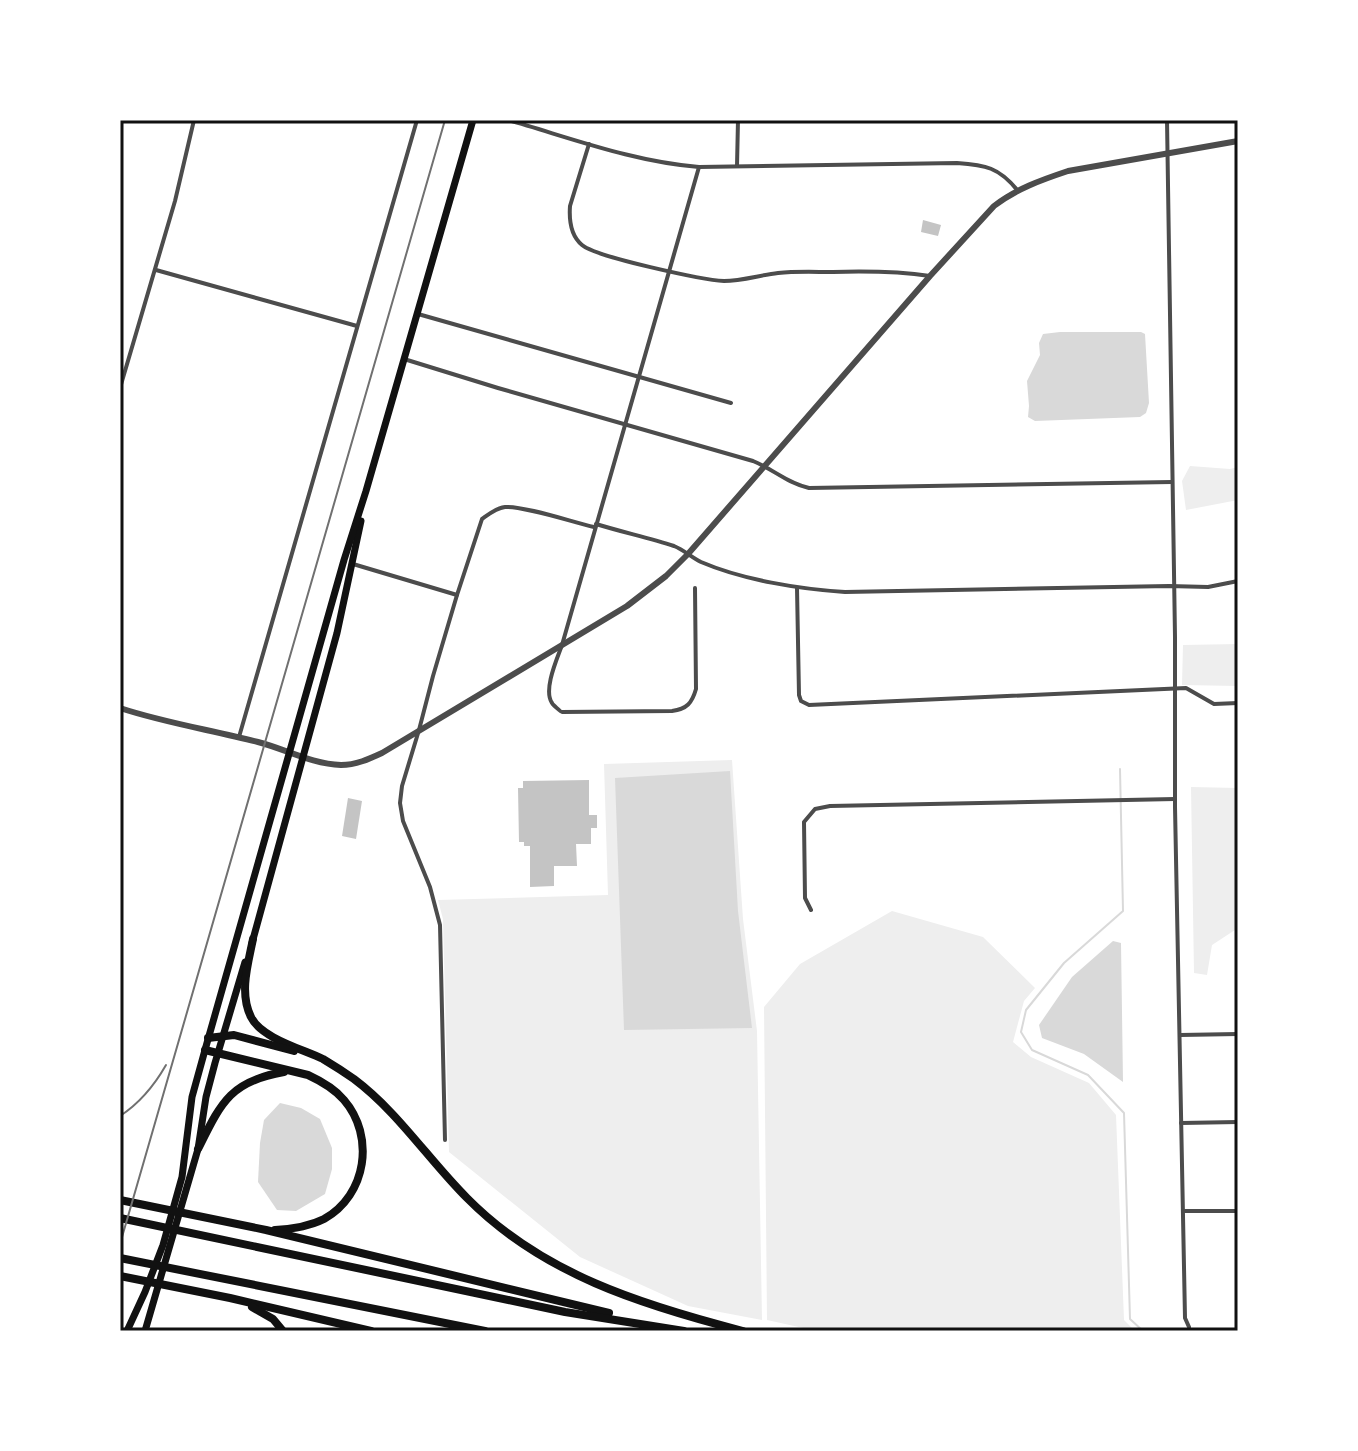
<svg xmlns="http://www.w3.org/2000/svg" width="1358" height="1451" font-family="'Open Sans',sans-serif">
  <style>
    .green { fill: #eee }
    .water { fill: #d9d9d9 }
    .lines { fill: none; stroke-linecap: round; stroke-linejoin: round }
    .stream { stroke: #d9d9d9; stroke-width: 2 }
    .building { fill: #c4c4c4 }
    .minor { stroke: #4c4c4c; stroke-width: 4 }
    .tertiary { stroke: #4c4c4c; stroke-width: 6 }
    .primary { stroke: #111; stroke-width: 7 }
    .motorway { stroke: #111; stroke-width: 8 }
    .rail { stroke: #707070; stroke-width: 2 }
    .neatline { fill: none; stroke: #111; stroke-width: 3 }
  </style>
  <rect width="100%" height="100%" fill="#fff"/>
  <!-- green -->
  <g class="green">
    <polygon points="1190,466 1230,469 1238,467 1238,500 1186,510 1182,481"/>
    <polygon points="1238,644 1238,686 1182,685 1183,645"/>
    <polygon points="732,760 743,919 757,1031 762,1320 688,1306 580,1257 449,1152 443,919 438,900 608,895 604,764"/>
    <polygon points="1191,787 1238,788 1238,928 1212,945 1207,975 1194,973"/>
    <polygon points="892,911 983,937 1035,988 1024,1001 1013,1042 1031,1057 1089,1083 1116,1115 1124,1320 1135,1331 817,1331 767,1320 764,1007 800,964"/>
  </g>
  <!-- water -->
  <g class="water">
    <polygon points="1060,332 1141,332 1145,334 1149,403 1146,413 1140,417 1035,421 1028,417 1029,406 1027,381 1040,355 1039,343 1043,334"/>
    <polygon points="730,771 738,911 752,1028 624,1030 615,778"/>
    <polygon points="1113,941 1121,943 1123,1082 1084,1054 1042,1038 1039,1025 1072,977"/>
    <polygon points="280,1103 301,1108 320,1119 332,1148 332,1169 325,1194 296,1211 277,1210 258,1182 260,1143 264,1120"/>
  </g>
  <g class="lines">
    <!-- stream -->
    <polyline class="stream" points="1120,769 1123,911 1064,963 1026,1010 1021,1032 1032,1050 1088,1075 1124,1113 1130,1319 1143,1331"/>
  </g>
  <!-- building -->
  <g class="building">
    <polygon points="923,220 941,225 938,236 921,232"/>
    <polygon points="589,780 589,815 597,815 597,828 591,828 591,844 576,844 577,866 554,866 554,886 530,887 530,846 524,846 524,842 519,842 518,788 523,788 523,781"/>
    <polygon points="348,798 362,801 356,839 342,836"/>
  </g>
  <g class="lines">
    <!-- minor -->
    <g class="minor">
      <path d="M 508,120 C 571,138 634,162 699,167 L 957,163 C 985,165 999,167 1018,191"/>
      <polyline points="1167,120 1175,637 1175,807 1185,1318 1189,1327"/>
      <path d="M 589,144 L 570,206 C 569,220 571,236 582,245 C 596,257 703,280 724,281 C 742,281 760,275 778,273 C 796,271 815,272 833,272 C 867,271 896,271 930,276"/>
      <polyline points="737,166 738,120"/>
      <polyline points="156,270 357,326"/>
      <polyline points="418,314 731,403"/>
      <path d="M 404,359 L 498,388 L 753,461 C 775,470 785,482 809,488 L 1172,482"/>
      <polyline points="120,388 175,201 194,120"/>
      <path d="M 596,524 C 622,532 649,538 674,546 C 684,550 691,557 701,562 C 743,580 799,589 845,592 L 1169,586 L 1208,587 L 1238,581"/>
      <polyline points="353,564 457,595"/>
      <path d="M 695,588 L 696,689 C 692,703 687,709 672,711 L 562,712 C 561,712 552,704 552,703 C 543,690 557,659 562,645 L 699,167"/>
      <polyline points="797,588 799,695 801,701 809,705 1186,688 1214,704 1238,703"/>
      <polyline points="239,737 417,120"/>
      <polyline points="811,910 805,898 804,822 815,809 830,806 1175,799"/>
      <polyline points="1180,1035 1238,1034"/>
      <polyline points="1181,1123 1238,1122"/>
      <path d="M 445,1140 L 440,925 L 430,887 L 403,821 L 400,803 L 402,786 L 419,730 L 433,676 L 457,595 L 482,519 C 489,514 496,508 505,507 C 525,506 572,522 594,527"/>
      <polyline points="1183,1211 1238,1211"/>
    </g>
    <!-- tertiary -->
    <path class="tertiary" d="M 120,708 C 165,723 212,730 258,742 C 285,749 312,764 341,765 C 356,765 369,759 382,753 L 627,606 L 666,576 L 688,554 L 930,276 L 994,206 C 1016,189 1041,180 1068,171 L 1238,141"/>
    <!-- primary -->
    <g class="primary">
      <polyline points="252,943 337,633 361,521"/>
      <polyline points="127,1331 145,1292 163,1245 182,1177 192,1097 205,1050 344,560 366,491 473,120"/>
      <polyline points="145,1331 198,1149 206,1097 215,1063 245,962"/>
    </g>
    <!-- motorway -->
    <g class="motorway">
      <path d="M 253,939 C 248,964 239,993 251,1017 C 261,1038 302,1049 323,1059 C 333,1065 344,1072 354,1079 C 398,1112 428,1159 467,1198 C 542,1274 642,1305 743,1331"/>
      <polyline points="208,1038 234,1035 294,1051"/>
      <path d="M 205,1050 L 308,1075 C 321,1081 334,1088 344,1100 C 375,1136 367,1195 324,1219 C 308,1227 292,1229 275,1230"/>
      <path d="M 198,1149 C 221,1103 230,1081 284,1072"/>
      <polyline points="120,1200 266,1230 609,1313"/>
      <polyline points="120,1218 565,1312 684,1331"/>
      <polyline points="120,1258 485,1331"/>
      <polyline points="120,1276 230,1298 371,1331"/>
      <polyline points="252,1307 273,1319 283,1331"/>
    </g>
    <!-- rail -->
    <g class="rail">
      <path d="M 120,1116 C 140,1103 154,1086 166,1065"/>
      <polyline points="120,1244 445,120"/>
    </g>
  </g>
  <!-- border -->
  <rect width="1358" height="1451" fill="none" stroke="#ffffff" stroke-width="244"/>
  <rect x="122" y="122" width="1114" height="1207" class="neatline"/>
</svg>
